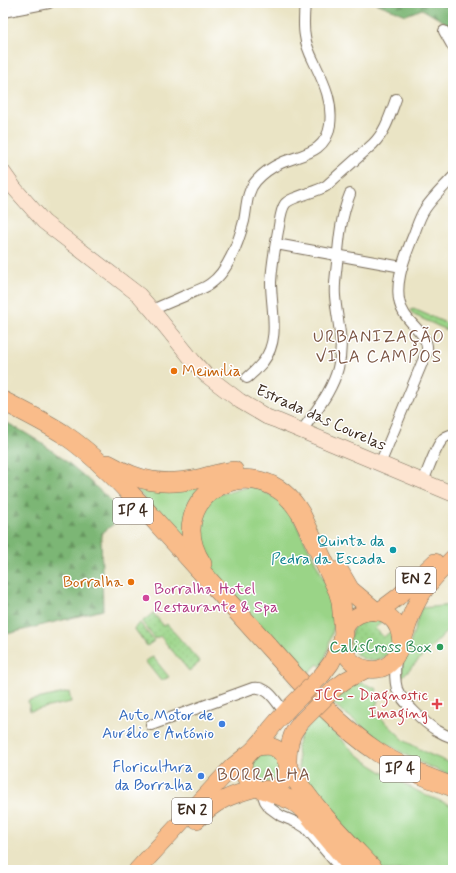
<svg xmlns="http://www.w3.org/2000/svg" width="456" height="873" font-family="Mynerve,sans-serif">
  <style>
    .green { fill: #9ad487; stroke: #6a7f52 }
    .forest { fill: url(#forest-firs); stroke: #5b7049 }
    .garden { fill: url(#garden-dots); stroke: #6a7f52 }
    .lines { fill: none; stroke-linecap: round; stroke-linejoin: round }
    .street-casing { stroke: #786b58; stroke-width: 12 }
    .secondary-casing { stroke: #786b58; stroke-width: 16 }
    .primary-casing { stroke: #786b58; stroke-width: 18 }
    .highway-casing { stroke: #786b58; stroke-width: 20 }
    .street { stroke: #fff; stroke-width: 10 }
    .secondary { stroke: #fde4d0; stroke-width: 15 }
    .primary { stroke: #f9bc8a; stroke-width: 17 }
    .highway { stroke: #f9bc8a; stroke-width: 19 }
    .primary-bridge-casing { stroke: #786b58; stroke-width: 18; stroke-linecap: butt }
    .primary-bridge { stroke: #f9bc8a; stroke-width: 17 }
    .food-dot { fill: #e8710a; stroke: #fff; stroke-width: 1.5 }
    .culture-dot { fill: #0f9aa8; stroke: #fff; stroke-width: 1.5 }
    .hotel-dot { fill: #d1479c; stroke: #fff; stroke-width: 1.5 }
    .leisure-dot { fill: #2e9e5b; stroke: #fff; stroke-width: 1.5 }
    .health-dot { fill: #e0444e; stroke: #fff; stroke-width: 1.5 }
    .shop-dot { fill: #3f7fe0; stroke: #fff; stroke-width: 1.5 }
    .labels { text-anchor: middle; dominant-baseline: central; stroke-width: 3; stroke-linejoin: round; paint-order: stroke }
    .shield { fill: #fff; stroke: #766a62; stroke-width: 1 }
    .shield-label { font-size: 15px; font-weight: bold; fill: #3b2a1e }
    .food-label { font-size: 16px; fill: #c56008; stroke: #fff; text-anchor: start }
    .street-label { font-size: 16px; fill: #3b2a1e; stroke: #fff }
    .culture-label { font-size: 16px; fill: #0d838f; stroke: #fff; text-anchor: end }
    .hotel-label { font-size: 16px; fill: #b23c85; stroke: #fff; text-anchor: start }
    .leisure-label { font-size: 16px; fill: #27864d; stroke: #fff; text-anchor: end }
    .health-label { font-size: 16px; fill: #be3a42; stroke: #fff; text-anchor: end }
    .shop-label { font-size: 16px; fill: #366cbe; stroke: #fff; text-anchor: end }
    .neighbourhood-label { font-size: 17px; letter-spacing: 1px; fill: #7b5543; stroke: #fff }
  </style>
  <defs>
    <pattern id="forest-firs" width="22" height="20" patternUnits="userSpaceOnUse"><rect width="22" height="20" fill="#7bb674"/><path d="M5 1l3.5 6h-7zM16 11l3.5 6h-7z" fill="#66945f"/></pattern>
    <pattern id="garden-dots" width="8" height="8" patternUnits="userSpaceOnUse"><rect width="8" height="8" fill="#9ad487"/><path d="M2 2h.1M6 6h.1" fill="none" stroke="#86b674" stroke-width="1.8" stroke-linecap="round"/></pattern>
  </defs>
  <rect width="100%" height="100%" fill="#fff"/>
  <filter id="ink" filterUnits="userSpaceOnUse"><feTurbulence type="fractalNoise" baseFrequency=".025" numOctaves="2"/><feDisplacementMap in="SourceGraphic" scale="8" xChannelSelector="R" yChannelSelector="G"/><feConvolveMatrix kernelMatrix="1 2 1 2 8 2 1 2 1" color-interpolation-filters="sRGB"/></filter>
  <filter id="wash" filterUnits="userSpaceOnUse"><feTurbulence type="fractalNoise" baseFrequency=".012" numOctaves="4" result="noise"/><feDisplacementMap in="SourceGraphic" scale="16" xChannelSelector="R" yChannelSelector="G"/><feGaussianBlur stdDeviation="0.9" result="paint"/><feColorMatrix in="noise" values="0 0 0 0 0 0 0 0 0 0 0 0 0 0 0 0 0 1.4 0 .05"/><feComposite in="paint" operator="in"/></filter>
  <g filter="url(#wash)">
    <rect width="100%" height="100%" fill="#eae4c5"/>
    <!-- green -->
    <g class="green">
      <polygon points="206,480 185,543 130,482"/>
      <polygon points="252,486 279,499 290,512 327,585 336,618 326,656 321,667 318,664 304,677 211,571 198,541 204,509 213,496"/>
      <polygon points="453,605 453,625 402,677 402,665 409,647 421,608"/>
      <path d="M 354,683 L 363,683 L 377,689 L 373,697 L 378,700 L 376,706 L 377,714 L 405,741 L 431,755 L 453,764 L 453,776 C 404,759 371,734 331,702 Z"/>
      <polygon points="69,692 71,702 30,711 28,701"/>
      <polygon points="317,716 353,751 371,765 384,773 423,794 453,806 453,870 377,870 300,775 297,747 301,734"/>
      <path d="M 273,754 L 281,766 L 277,779 L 265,783 C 257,779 248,775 252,763 C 253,761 256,757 258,755 Z"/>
    </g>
    <!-- forest -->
    <g class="forest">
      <polygon points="376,3 453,3 453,27 422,9 406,15"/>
      <path d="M 3,421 C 52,445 87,477 125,515 L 101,534 L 103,610 L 3,635 Z"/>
    </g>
    <!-- garden -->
    <g class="garden">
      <polygon points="414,309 453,326 453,333 414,315 410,310"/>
      <polygon points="153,613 164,626 167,624 200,662 189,671 160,636 155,639 142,622"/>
      <path d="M 362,620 L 384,620 L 375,628 L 384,637 L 392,630 C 393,634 395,641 393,645 C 382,674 342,658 352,632 C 353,627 358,623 362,620 Z"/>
      <polygon points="140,623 154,641 147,646 134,628"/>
      <polygon points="153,657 169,677 161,681 145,661"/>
    </g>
  </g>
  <g filter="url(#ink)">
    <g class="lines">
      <!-- street casing -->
      <g class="street-casing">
        <g id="street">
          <polyline points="3,12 49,3"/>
          <polyline points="444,31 453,47"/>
          <polyline points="276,244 402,267"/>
          <path d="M 152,310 C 165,304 178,299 191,293 C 198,290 205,288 210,284 C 228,272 239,240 244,221 C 247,207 246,192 256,181 C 263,173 272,167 281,163 C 302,154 326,153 330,125 C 333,101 324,83 314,62 C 310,54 306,45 305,36 C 303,26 304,14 305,3"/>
          <path d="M 247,378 C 253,373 258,368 263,362 C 281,339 271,310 271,282 C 272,265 275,247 278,231 C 280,223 280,211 285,204 C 290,197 317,192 326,186 L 373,144 C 386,131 390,115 396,99"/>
          <path d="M 302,431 C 315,411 332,392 338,368 C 345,341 337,323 335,296 C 334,285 336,274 337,263 C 339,239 341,216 350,194"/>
          <path d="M 380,464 L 427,351 C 429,335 411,326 404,313 C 390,291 405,256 414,234 C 417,226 420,216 425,209 C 433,197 444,187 453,177"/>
          <path d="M 423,481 C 428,471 435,448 442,440 C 445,436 449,435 453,434"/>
          <path d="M 396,658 C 395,668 394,679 397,689 C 401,701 425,723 436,730 C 441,733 447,736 453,738"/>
          <path d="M 151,725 L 253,688 C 268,685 276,702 285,713"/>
          <polyline points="261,790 265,801 270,808 281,816 298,823 306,828 342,870"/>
        </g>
      </g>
      <!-- secondary casing -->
      <g class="secondary-casing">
        <polyline id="secondary" points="3,172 15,189 44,222 139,295 152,310 194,362 206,375 240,401 267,417 278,421 453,494"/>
      </g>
      <!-- primary casing -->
      <g class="primary-casing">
        <g id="primary">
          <polyline points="378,612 398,597 435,562"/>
          <path d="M 401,644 C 400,589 325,612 346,654 C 350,662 359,668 368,669 C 398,674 402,640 410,619 C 412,612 416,604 420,597 C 429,582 441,570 453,558"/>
          <polyline points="322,675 331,663 343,639"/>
          <polyline points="335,688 346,680 367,669"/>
          <path d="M 289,708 C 282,716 275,723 269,731 C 265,737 260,743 255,748 C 251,752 248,754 245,759 C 236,780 261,799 279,786 C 288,779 287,770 288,761 C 288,753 289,744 292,736 C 294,730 298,726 302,721"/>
          <path d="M 255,748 C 271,743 281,748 287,763"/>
          <path d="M 197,820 C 215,801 231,795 256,788"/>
          <polyline points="137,870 232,767 248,754"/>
        </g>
      </g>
      <!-- highway casing -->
      <g class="highway-casing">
        <g id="highway">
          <path d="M 3,401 C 23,411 43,421 62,433 C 107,463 142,507 179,547 C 212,584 245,620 278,657 C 309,692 340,727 379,753 C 402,768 428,778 453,787"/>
          <path d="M 108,464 C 140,482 162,486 198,479 C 210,476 222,472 234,471"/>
          <path d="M 202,564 C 158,496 258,441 301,514 L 338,591 L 341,601 L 344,634"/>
          <polyline points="339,571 350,590 375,611"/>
          <path d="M 288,767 C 310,805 344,838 374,870"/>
          <polyline points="266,790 293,801 304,809 355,870"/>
        </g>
      </g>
      <!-- street -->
      <use href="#street" class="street"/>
      <!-- secondary -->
      <use href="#secondary" class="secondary"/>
      <!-- primary -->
      <use href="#primary" class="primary"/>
      <!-- highway -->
      <use href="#highway" class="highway"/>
      <!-- primary-bridge casing -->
      <g class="primary-bridge-casing">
        <g id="primary-bridge">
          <polyline points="289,708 322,675"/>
          <polyline points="302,721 335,688"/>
        </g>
      </g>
      <!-- primary-bridge -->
      <use href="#primary-bridge" class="primary-bridge"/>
    </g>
  </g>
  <!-- markers -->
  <g class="food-dot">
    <circle cx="174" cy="371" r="4"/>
    <circle cx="131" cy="582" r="4"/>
  </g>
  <circle class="culture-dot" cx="393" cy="550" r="4"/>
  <circle class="hotel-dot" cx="146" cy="598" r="4"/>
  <circle class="leisure-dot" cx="440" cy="647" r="4"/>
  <path class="health-dot" d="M435 698h4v4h4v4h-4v4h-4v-4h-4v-4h4z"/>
  <g class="shop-dot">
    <circle cx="222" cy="724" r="4"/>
    <circle cx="201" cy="776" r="4"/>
  </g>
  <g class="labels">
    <!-- shield labels -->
    <g class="shield">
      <rect x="113" y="498" width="40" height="26" rx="3"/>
      <rect x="396" y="567" width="40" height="26" rx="3"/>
      <rect x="380" y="756" width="40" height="26" rx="3"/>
      <rect x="172" y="798" width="40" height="26" rx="3"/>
    </g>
    <g class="shield-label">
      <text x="133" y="511">IP 4</text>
      <text x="416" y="580">EN 2</text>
      <text x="400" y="769">IP 4</text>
      <text x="192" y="811">EN 2</text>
    </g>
    <!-- food labels -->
    <g class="food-label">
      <text x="182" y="371">Meimilia</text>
      <text x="123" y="582" text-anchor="end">Borralha</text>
    </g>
    <!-- street labels -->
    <g class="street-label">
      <text transform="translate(321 418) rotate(24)">Estrada das Courelas</text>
    </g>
    <!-- culture labels -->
    <g class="culture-label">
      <text x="385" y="541">Quinta da<tspan x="385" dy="18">Pedra da Escada</tspan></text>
    </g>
    <!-- hotel labels -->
    <g class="hotel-label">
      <text x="154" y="589">Borralha Hotel<tspan x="154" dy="18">Restaurante &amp; Spa</tspan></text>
    </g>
    <!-- leisure labels -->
    <g class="leisure-label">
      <text x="432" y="647">CalisCross Box</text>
    </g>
    <!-- health labels -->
    <g class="health-label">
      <text x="428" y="695">JCC - Diagnostic<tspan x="428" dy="18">Imaging</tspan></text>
    </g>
    <!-- shop labels -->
    <g class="shop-label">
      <text x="214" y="715">Auto Motor de<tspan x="214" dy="18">Aurélio e António</tspan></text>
      <text x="193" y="767">Floricultura<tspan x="193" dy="18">da Borralha</tspan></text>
    </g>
    <!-- neighbourhood labels -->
    <g class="neighbourhood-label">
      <text x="379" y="337">URBANIZAÇÃO<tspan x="379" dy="20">VILA CAMPOS</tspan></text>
      <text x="264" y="775">BORRALHA</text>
    </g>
  </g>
  <!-- margin -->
  <rect width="456" height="873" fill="none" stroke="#fff" stroke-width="16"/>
</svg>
